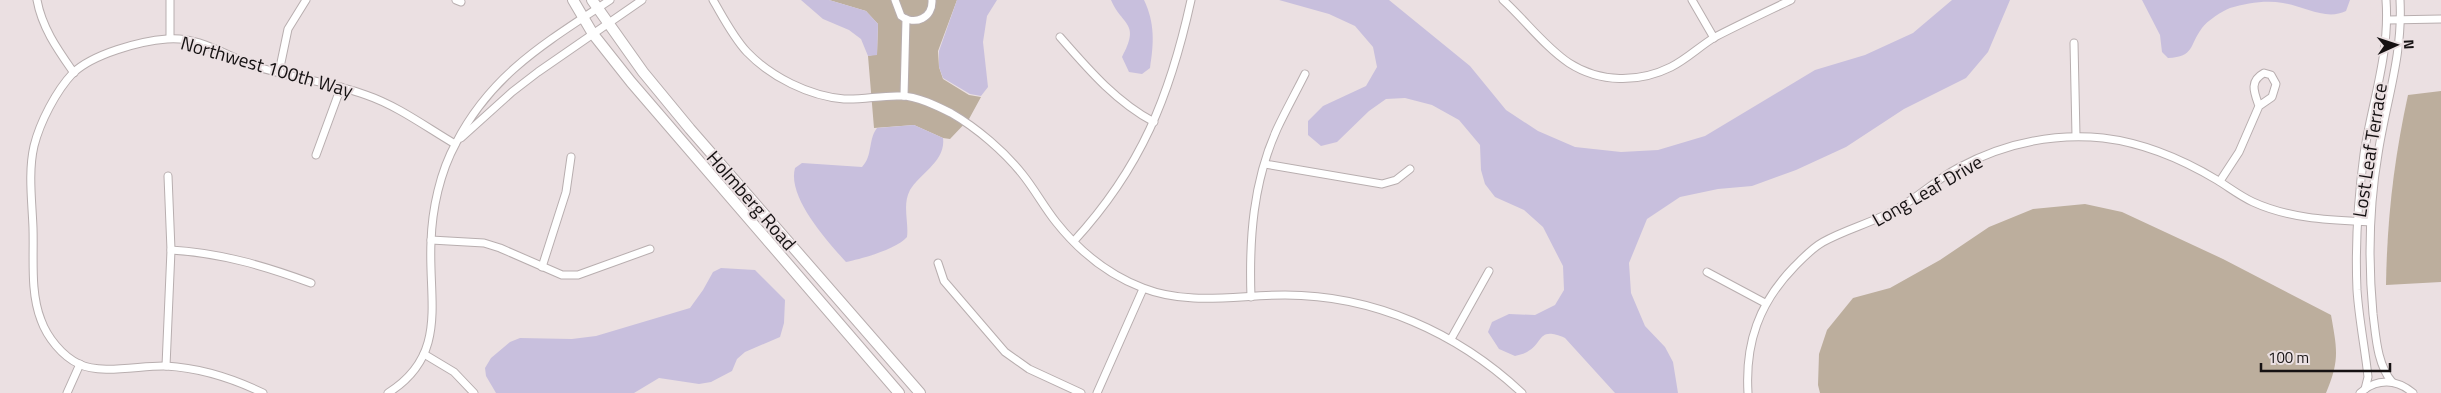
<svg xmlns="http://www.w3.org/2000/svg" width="2441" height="393" font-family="'Titillium Web',sans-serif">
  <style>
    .green { fill: #bcae9d }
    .water { fill: #c8bfdd }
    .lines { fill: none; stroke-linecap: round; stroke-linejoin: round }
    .street-casing { stroke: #b8aeaf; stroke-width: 9 }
    .secondary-casing { stroke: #b8aeaf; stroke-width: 12 }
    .street { stroke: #fff; stroke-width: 7 }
    .secondary { stroke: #fff; stroke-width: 10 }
    .labels { text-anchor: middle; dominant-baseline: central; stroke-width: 4; stroke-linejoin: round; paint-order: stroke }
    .street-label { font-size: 19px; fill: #161213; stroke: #ebe0e2 }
  </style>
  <rect width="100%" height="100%" fill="#ebe0e2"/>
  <!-- green -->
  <g class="green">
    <polygon points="829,0 957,0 938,51 939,67 943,79 969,95 981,97 969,119 950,139 943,138 914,125 874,128 868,56 877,54 878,24 866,11"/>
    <path d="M 2441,91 L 2441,282 L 2386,285 C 2387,219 2394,159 2408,95 Z"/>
    <path d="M 2085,204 L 2122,212 L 2223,259 L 2331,315 C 2337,349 2340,360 2326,393 L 1820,393 L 1818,385 L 1819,354 L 1827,330 L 1853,298 L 1890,288 L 1940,260 L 1989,227 L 2033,209 Z"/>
  </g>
  <!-- water -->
  <g class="water">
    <polygon points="801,0 829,0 866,11 878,24 877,55 868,56 861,39 849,30 823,19"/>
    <polygon points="957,0 997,0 987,16 983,42 988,87 981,96 970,94 943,78 939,67 939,51"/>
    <path d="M 1111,0 L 1144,0 C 1155,23 1154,43 1150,68 L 1142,74 L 1129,72 L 1122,57 C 1141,22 1122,26 1111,0 Z"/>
    <path d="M 1279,0 L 1389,0 L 1470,66 L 1506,110 L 1538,131 L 1575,147 L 1621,152 L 1658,150 L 1705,136 L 1815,70 L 1865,55 L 1913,33 L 1952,0 L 2010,0 L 1988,52 L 1966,78 L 1904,109 L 1846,147 L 1796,170 L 1752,186 L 1718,189 L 1680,197 L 1647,219 L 1629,263 L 1631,293 L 1645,326 L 1665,347 L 1673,362 L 1678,393 L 1615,393 L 1565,338 C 1537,326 1544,343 1527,352 C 1523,354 1519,355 1515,356 L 1499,349 L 1488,332 L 1492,322 L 1509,314 L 1535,315 L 1555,305 L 1564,290 L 1563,266 L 1543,227 L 1524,210 L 1495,197 L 1485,184 L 1481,170 L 1480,145 L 1459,120 L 1432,105 L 1405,98 L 1386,99 L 1369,111 L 1337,142 L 1321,146 L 1308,135 L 1308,121 L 1323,106 L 1366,86 L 1377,67 L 1373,47 L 1355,26 L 1329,14 Z"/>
    <path d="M 2142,0 L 2350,0 L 2346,11 C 2326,21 2304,6 2283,3 C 2266,0 2247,3 2230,8 C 2222,11 2207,21 2202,28 C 2189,45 2195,57 2168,58 L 2162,52 L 2160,35 Z"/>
    <path d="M 914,125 L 943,138 C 946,161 920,173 910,190 C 902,205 909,222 907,237 C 897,249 861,259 846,262 C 827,241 787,197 795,168 L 802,163 L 862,167 C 873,156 868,139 877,128 Z"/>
    <polygon points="721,268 755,270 785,300 784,323 780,337 745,352 737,359 732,371 711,382 699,384 659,378 634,393 496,393 486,376 485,368 491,358 510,342 520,338 572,339 596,336 690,308 703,290 713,272"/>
  </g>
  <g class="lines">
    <!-- street casing -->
    <g class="street-casing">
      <g id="street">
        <path d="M 37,0 C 42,28 58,50 74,73"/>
        <polyline points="456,0 461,2"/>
        <path d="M 713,0 C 723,17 733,37 747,52 C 771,77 809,96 844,99 C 863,100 882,95 901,96 C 917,96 937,106 951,113 C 977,128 1005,152 1023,175 C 1035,190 1044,207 1056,222 C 1079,251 1109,275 1143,288 C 1189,306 1237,295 1285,295 C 1374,295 1458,333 1522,393"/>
        <path d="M 895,0 L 901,16 C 915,26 933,18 932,0"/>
        <path d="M 1503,0 C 1525,20 1545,47 1569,63 C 1600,83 1639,83 1671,67 C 1687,59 1700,46 1715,37 C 1740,24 1766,12 1791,0"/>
        <polyline points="1692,0 1714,38"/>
        <polyline points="2388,20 2441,19"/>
        <path d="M 1060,37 C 1088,69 1116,102 1154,122"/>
        <polyline points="170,38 170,0"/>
        <polyline points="2074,43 2076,136"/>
        <polyline points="279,72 288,29 306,0"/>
        <polyline points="904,96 906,19"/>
        <polyline points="461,138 512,92 538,72 642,0"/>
        <polyline points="316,155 341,87"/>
        <polyline points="1265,164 1382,184 1396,180 1410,169"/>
        <path d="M 2220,181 L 2239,152 L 2259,106 L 2272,97 L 2276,84 L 2271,75 L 2264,73 C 2249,81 2254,92 2259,106"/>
        <polyline points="431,240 484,243 500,248 562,275 578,275 650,249"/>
        <path d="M 1074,241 C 1141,168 1170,96 1191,0"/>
        <path d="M 171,250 C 221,253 265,266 311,283"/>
        <polyline points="938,263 944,281 1005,352 1029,369 1081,393"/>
        <polyline points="542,267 566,192 571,157"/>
        <polyline points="1707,272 1765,303"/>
        <path d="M 1251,297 C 1249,239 1253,182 1277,129 C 1286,110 1296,92 1305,74"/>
        <polyline points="1451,339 1489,271"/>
        <polyline points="424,354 454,372 474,393"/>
        <polyline points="166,366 171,250 168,176"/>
        <path d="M 2392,382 C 2377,364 2376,337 2373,314 C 2368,260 2369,207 2378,154 C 2386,101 2403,56 2400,0"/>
        <path d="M 2365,389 L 2368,377 C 2365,348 2359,320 2357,290 C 2355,245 2358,199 2364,154 C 2372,102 2390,54 2386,0"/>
        <polyline points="67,393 80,364"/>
        <path d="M 263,393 C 232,378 201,368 166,366 C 142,365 101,375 79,364 C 62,356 47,337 41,320 C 30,292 34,258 33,228 C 32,201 28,172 34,146 C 40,122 56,91 73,73 C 93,54 140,41 167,39 C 199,36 226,56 255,66 C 291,78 330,82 366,95 C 398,106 426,127 455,144"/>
        <path d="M 388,393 C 449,355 428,300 431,242 C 432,209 440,172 456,143 C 492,73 547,42 610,0"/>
        <polyline points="1097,393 1143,289"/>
        <path d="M 1748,393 C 1745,343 1759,303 1794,267 C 1803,258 1812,248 1823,242 C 1848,228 1876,222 1900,207 C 1920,196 1937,179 1958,168 C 2003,144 2052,133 2103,138 C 2145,143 2182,159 2217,180 C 2230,188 2240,196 2253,202 C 2290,219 2331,220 2370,222"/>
        <path d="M 2360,393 C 2377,378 2397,379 2413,393"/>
      </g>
    </g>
    <!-- secondary casing -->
    <g class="secondary-casing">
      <g id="secondary">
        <polyline points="573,0 593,34 631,82 899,393"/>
        <polyline points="592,0 643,72 690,129 920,393"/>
      </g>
    </g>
    <!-- street -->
    <use href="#street" class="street"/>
    <!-- secondary -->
    <use href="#secondary" class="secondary"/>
  </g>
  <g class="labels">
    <!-- street labels -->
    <g class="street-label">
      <text transform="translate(267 66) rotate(16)">Northwest 100th Way</text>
      <text transform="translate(2369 150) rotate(-81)">Lost Leaf Terrace</text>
      <text transform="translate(1927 190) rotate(-30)">Long Leaf Drive</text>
      <text transform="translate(752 200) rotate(49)">Holmberg Road</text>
    </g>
  </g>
  <!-- north arrow -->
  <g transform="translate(2396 45) rotate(87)" stroke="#ebe0e2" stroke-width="4" paint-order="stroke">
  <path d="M0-4L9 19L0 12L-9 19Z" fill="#161213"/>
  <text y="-8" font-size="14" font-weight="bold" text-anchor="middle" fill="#161213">N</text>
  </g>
  <!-- scale -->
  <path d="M2261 363v8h129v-8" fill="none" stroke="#161213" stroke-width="2.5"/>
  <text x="2268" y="363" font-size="15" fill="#161213" stroke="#ebe0e2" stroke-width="4" paint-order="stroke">100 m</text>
</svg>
